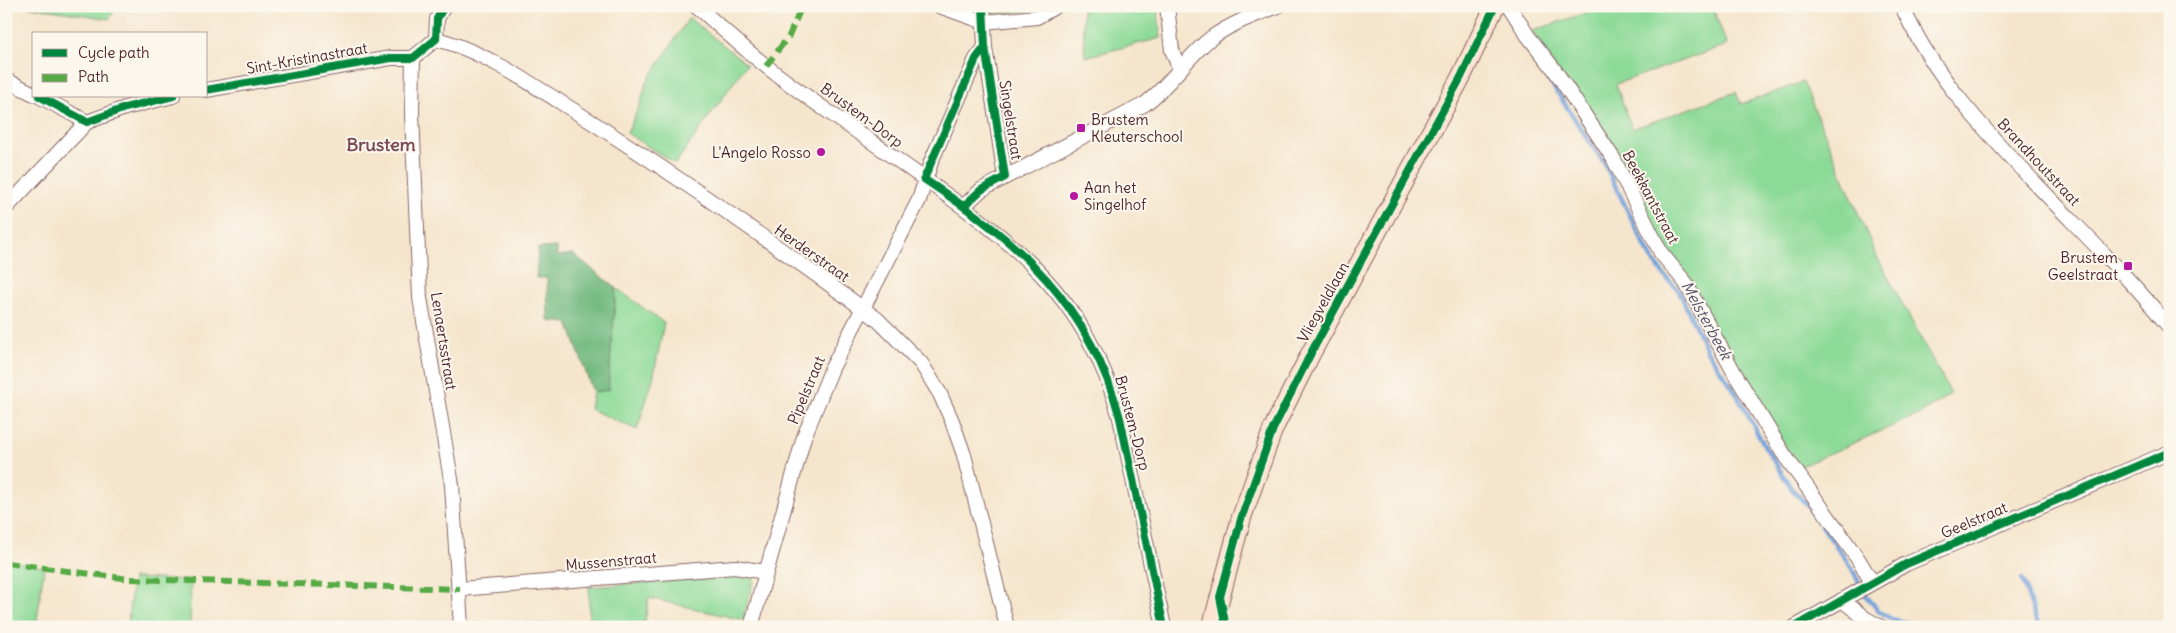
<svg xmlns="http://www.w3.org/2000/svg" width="2176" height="633" font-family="Delius,sans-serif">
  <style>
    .green { fill: #8dda98; stroke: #6c7c62 }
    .forest { fill: #72ba80; stroke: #5e6c56 }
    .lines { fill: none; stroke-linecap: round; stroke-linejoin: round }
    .stream { stroke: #72a1db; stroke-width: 4.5 }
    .minor-casing { stroke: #866463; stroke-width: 16 }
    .secondary-casing { stroke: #866463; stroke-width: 21 }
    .minor { stroke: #fff; stroke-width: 14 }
    .secondary { stroke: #fde4d0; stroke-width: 19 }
    .quiet { stroke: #57aa44; stroke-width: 6; stroke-dasharray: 12 6; stroke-linecap: butt }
    .cycleway-casing { stroke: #fbf7ec; stroke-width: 11 }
    .cycleway { stroke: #00873e; stroke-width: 8 }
    .poi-dot { fill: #b5179e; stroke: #fbf7ec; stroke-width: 2 }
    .labels { text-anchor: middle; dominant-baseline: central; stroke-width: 4; stroke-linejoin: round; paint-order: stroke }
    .street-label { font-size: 15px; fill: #4a1f2b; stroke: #fbf7ec }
    .poi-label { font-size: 15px; fill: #4a1f2b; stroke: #fbf7ec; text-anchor: start }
    .water-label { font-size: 16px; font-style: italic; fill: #5a5371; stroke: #fbf7ec }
    .quarter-label { font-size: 18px; font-weight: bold; fill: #7b4958; stroke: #fbf7ec }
  </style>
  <rect width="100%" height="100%" fill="#fbf7ec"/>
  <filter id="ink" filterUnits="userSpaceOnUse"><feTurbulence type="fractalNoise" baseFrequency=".02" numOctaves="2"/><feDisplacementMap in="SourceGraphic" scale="10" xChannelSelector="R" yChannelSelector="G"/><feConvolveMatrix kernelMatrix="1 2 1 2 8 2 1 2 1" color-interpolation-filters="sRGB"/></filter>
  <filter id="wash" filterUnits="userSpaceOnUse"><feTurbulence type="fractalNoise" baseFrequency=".0096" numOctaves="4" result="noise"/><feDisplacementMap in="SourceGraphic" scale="20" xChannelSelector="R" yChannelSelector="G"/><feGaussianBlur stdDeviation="1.12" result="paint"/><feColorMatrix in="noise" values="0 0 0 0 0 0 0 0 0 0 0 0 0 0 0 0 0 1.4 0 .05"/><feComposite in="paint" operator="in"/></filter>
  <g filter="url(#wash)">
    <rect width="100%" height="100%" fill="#f5e5cc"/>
    <!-- green -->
    <g class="green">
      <polygon points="25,6 117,6 109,19"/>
      <polygon points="988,6 1041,6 1036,10 989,14"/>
      <polygon points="1082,6 1157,6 1161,38 1085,57"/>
      <polygon points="1606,6 1712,6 1727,45 1616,84 1632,129 1736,92 1741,104 1803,82 1875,253 1951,394 1920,414 1799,467 1733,367 1686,278 1532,31"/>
      <polygon points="689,18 747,64 675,164 627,133 641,102 646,83"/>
      <polygon points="616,288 664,323 653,379 637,430 590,409 593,392 608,390"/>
      <polygon points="6,560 44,567 36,627 6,627"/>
      <polygon points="755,575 743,620 649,598 644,627 472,627 472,623 589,624 589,587"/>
      <polygon points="133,578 191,580 190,627 127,627"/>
    </g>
    <!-- forest -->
    <polygon class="forest" points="557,247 557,256 573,254 616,288 608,390 593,392 568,323 548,321 547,278 536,278 538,248"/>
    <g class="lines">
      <!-- stream -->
      <g class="stream">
        <polyline points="1509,20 1604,163 1648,252 1663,274 1679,291 1707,351 1735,391 1764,445 1792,489 1808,506 1851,567 1866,596 1879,611 1891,619 1926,627"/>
        <polyline points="2022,579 2039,627"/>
      </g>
    </g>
  </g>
  <g filter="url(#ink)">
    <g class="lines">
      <!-- minor casing -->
      <g class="minor-casing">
        <g id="minor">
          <path d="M 697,6 C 719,26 742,47 766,66 C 806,98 850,126 892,156 C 999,233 1083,283 1120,418 L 1164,627"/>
          <polyline points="939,6 984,22 1037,17 1056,6"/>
          <polyline points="983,6 985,47 1005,177"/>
          <polyline points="1167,6 1172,50 1180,70"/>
          <polyline points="1509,6 1528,36 1554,69 1613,158 1661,253 1685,282 1735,374 1783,453 1858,559 1872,582"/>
          <path d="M 1902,6 C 1932,75 1986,132 2037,185 C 2082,232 2129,277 2170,328"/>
          <path d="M 436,39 C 482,50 536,87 576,112 C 679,177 779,247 877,319 L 921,363 L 940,394 L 952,421 L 964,455 L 1007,627"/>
          <polyline points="413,58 412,114 420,298 452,485 461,627"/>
          <polyline points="413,58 436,39 437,19 444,6"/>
          <polyline points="6,80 34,94"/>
          <polyline points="206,90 391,58 413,58"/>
          <polyline points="39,96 87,122"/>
          <path d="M 964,206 L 981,190 L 1145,104 C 1170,85 1187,57 1211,38 C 1232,23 1255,15 1278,6"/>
          <polyline points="6,208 87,122 125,108 173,96"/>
          <polyline points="460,589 735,567 765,572"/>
          <polyline points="1842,600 1866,619 1881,627"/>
          <polyline points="751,627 804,437 832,368 919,200 931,162 976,59 985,47"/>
          <polyline points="1795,627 1906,564 2170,452"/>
        </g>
      </g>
      <!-- secondary casing -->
      <g class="secondary-casing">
        <polyline id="secondary" points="1212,627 1241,519 1273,429 1311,353 1461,77 1495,6"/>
      </g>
      <!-- minor -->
      <use href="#minor" class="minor"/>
      <!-- secondary -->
      <use href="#secondary" class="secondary"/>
      <!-- quiet -->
      <g class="quiet">
        <polyline points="766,66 789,36 802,6"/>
        <polyline points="6,563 130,579 460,589"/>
      </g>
      <!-- cycleway casing -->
      <g class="cycleway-casing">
        <g id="cycleway">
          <path d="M 985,47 L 976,59 L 924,179 C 1020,243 1089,303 1120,418 L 1164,627"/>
          <polyline points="206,90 391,58 413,58 436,39 437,19 444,6"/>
          <polyline points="39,96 87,122 125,108 173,96"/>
          <polyline points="964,206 981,190 1005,177 985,47 983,6"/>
          <polyline points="1226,627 1220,597 1241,519 1273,429 1311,353 1461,77 1495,6"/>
          <polyline points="1795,627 1906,564 2170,452"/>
        </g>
      </g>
      <!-- cycleway -->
      <use href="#cycleway" class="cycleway"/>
    </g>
  </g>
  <!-- markers -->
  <g class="poi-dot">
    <rect x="1076" y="123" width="10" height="10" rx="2.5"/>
    <circle cx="821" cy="152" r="5"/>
    <circle cx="1074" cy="196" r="5"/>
    <rect x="2123" y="261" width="10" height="10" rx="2.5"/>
  </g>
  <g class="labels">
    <!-- street labels -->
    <g class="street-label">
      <text transform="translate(307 58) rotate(-10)">Sint-Kristinastraat</text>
      <text transform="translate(862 115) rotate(36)">Brustem-Dorp</text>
      <text transform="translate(1011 120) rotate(81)">Singelstraat</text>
      <text transform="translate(2039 162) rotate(47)">Brandhoutstraat</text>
      <text transform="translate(1651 197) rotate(62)">Beekkantstraat</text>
      <text transform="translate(812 253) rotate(35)">Herderstraat</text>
      <text transform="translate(1323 302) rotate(-61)">Vliegveldlaan</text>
      <text transform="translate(444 341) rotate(81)">Lenaertsstraat</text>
      <text transform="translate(806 390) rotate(-67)">Pipelstraat</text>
      <text transform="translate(1133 423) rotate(75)">Brustem-Dorp</text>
      <text transform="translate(1974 520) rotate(-23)">Geelstraat</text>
      <text transform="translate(611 561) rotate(-5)">Mussenstraat</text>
    </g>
    <!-- poi labels -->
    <g class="poi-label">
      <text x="1091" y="119">Brustem<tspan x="1091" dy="17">Kleuterschool</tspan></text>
      <text x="811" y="152" text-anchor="end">L'Angelo Rosso</text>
      <text x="1084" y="187">Aan het<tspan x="1084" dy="17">Singelhof</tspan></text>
      <text x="2118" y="257" text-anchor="end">Brustem<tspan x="2118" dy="17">Geelstraat</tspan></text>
    </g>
    <!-- water labels -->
    <g class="water-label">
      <text transform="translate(1707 320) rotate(61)">Melsterbeek</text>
    </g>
    <!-- quarter labels -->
    <g class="quarter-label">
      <text x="381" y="144">Brustem</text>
    </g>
  </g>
  <!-- margin -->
  <rect width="2176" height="633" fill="none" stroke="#fbf7ec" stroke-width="25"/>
  <!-- legend -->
  <rect x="32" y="32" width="175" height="65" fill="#fbf7ec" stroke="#b4a19f"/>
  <rect x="42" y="49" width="25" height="8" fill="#00873e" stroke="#b4a19f"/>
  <text x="78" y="58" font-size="15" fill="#4a1f2b">Cycle path</text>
  <rect x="42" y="74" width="25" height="8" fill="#57aa44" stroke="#b4a19f"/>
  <text x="78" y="82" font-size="15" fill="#4a1f2b">Path</text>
</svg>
